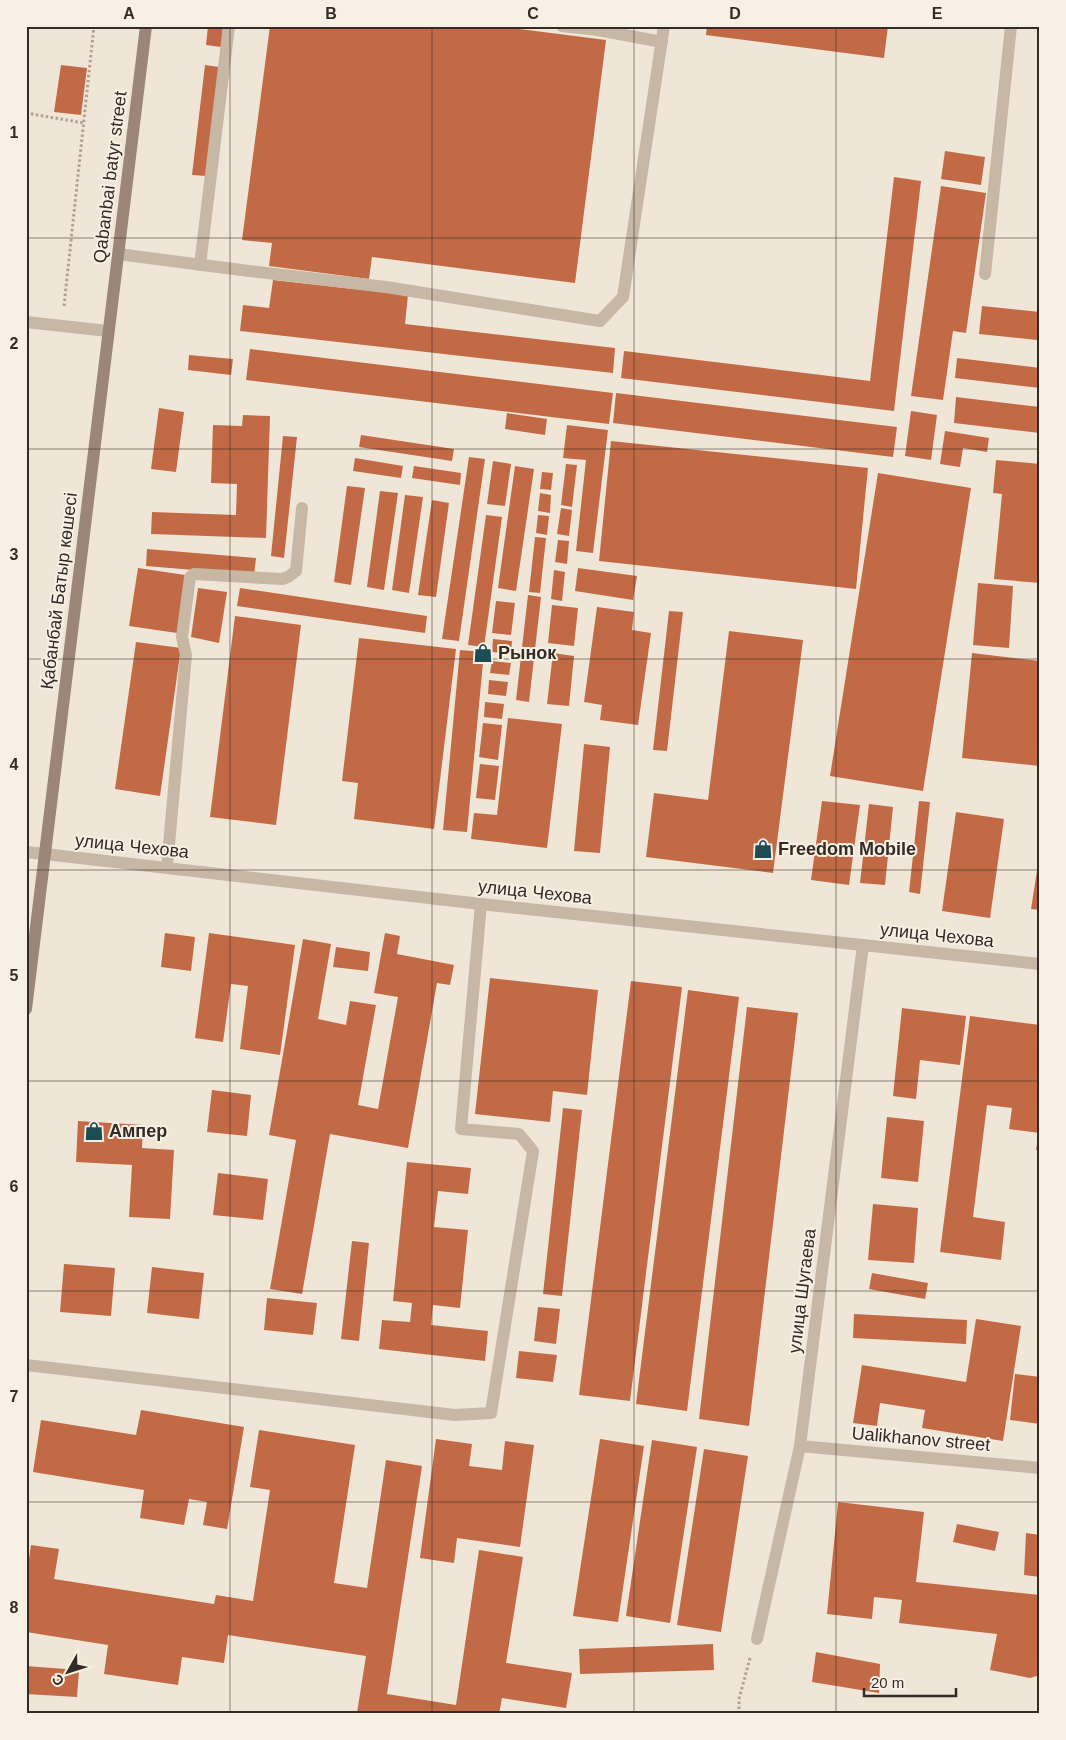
<svg xmlns="http://www.w3.org/2000/svg" width="1066" height="1740" font-family="Arial,sans-serif">
  <style>
    .building { fill: #c26a45 }
    .lines { fill: none; stroke-linecap: round; stroke-linejoin: round }
    .path { stroke: #b3a18f; stroke-width: 3; stroke-dasharray: 2.5 2.5; stroke-linecap: butt }
    .service { stroke: #c7b7a5; stroke-width: 12 }
    .minor { stroke: #c7b7a5; stroke-width: 12 }
    .tertiary { stroke: #c7b7a5; stroke-width: 12 }
    .secondary { stroke: #9b8677; stroke-width: 12 }
    .grid { fill: none; stroke: #332b26; stroke-width: 1; stroke-opacity: 0.55 }
    .labels { text-anchor: middle; dominant-baseline: central; stroke-width: 4; stroke-linejoin: round; paint-order: stroke }
    .street-label { font-size: 18px; fill: #332b26; stroke: #f8f0e4 }
    .poi-label { font-size: 18px; font-weight: bold; fill: #332b26; stroke: #f8f0e4; text-anchor: start }
    .neatline { fill: none; stroke: #332b26; stroke-width: 2 }
    .grid-label { font-size: 16px; text-anchor: middle; font-weight: bold; fill: #332b26 }
  </style>
  <rect width="100%" height="100%" fill="#f0e6d8"/>
  <!-- building -->
  <g class="building">
    <polygon points="208,26 223,26 221,47 206,45"/>
    <polygon points="270,26 497,26 606,40 575,283 372,257 369,279 269,266 272,243 242,240"/>
    <polygon points="707,26 888,26 884,58 706,35"/>
    <polygon points="61,65 87,68 81,115 54,112"/>
    <polygon points="205,65 219,67 207,176 192,175"/>
    <polygon points="945,151 985,157 981,185 941,179"/>
    <polygon points="894,177 921,181 894,411 621,378 624,351 870,381"/>
    <polygon points="941,186 986,193 966,333 953,331 943,400 911,396"/>
    <polygon points="273,280 408,295 405,324 615,348 613,373 240,331 243,305 269,308"/>
    <polygon points="982,306 1040,312 1037,340 979,334"/>
    <polygon points="250,349 613,393 609,424 246,380"/>
    <polygon points="189,355 233,359 231,375 188,370"/>
    <polygon points="957,358 1040,368 1040,388 955,378"/>
    <polygon points="616,393 897,427 893,457 613,423"/>
    <polygon points="956,397 1040,407 1040,433 954,423"/>
    <polygon points="159,408 184,412 176,472 151,469"/>
    <polygon points="911,411 937,415 931,460 905,456"/>
    <polygon points="507,413 547,419 545,435 505,429"/>
    <polygon points="243,415 270,416 266,538 151,534 152,512 236,515 237,484 211,483 213,425 242,426"/>
    <polygon points="567,425 608,430 593,553 576,551 586,460 563,458"/>
    <polygon points="945,431 989,438 987,452 963,448 960,467 940,464"/>
    <polygon points="361,435 454,449 452,461 359,447"/>
    <polygon points="283,436 297,437 284,558 271,556"/>
    <polygon points="611,441 868,468 856,589 599,561"/>
    <polygon points="469,457 485,459 459,641 442,639"/>
    <polygon points="355,458 403,466 401,478 353,471"/>
    <polygon points="996,460 1040,464 1040,583 994,579 1002,494 993,493"/>
    <polygon points="493,461 511,464 505,506 487,504"/>
    <polygon points="566,464 577,465 572,507 561,505"/>
    <polygon points="414,466 461,473 460,485 412,478"/>
    <polygon points="515,466 534,469 516,591 498,588"/>
    <polygon points="542,472 553,473 551,490 540,489"/>
    <polygon points="878,473 971,488 923,791 830,776"/>
    <polygon points="347,486 365,488 351,585 334,582"/>
    <polygon points="380,491 398,493 384,590 367,587"/>
    <polygon points="540,493 551,495 550,513 538,511"/>
    <polygon points="405,495 423,497 409,593 392,590"/>
    <polygon points="432,500 449,503 436,597 418,595"/>
    <polygon points="561,508 572,510 569,536 557,534"/>
    <polygon points="486,515 502,517 484,647 468,645"/>
    <polygon points="538,515 549,516 547,535 536,533"/>
    <polygon points="535,537 546,538 540,593 529,592"/>
    <polygon points="558,540 569,541 567,564 555,562"/>
    <polygon points="147,549 256,558 254,575 146,566"/>
    <polygon points="138,568 185,575 177,633 129,626"/>
    <polygon points="578,568 637,576 633,600 575,591"/>
    <polygon points="554,570 565,572 562,601 551,599"/>
    <polygon points="978,583 1013,586 1009,648 973,645"/>
    <polygon points="198,588 227,592 219,643 191,637"/>
    <polygon points="240,588 427,616 425,633 237,606"/>
    <polygon points="528,595 541,597 529,702 516,700"/>
    <polygon points="496,601 515,603 511,635 492,633"/>
    <polygon points="552,605 578,608 574,646 548,643"/>
    <polygon points="597,607 634,612 632,630 651,633 638,725 600,720 602,705 584,702"/>
    <polygon points="669,611 683,612 667,751 653,750"/>
    <polygon points="235,616 301,625 276,825 210,817"/>
    <polygon points="729,631 803,640 773,873 646,857 654,793 708,800"/>
    <polygon points="359,638 456,649 434,829 354,819 358,783 342,781"/>
    <polygon points="493,639 512,641 511,654 492,652"/>
    <polygon points="136,642 181,648 160,796 115,789"/>
    <polygon points="460,650 484,652 467,832 443,830"/>
    <polygon points="553,653 574,656 569,706 547,704"/>
    <polygon points="972,653 1040,661 1040,766 962,758"/>
    <polygon points="492,661 511,663 509,675 490,673"/>
    <polygon points="489,680 508,682 506,696 488,694"/>
    <polygon points="485,702 504,704 502,719 484,717"/>
    <polygon points="508,718 562,724 547,848 471,839 474,813 497,815"/>
    <polygon points="483,723 502,725 498,760 479,757"/>
    <polygon points="584,744 610,747 600,853 574,851"/>
    <polygon points="480,764 499,766 495,800 476,798"/>
    <polygon points="822,801 860,805 849,885 811,880"/>
    <polygon points="919,801 930,802 920,894 909,892"/>
    <polygon points="869,804 893,807 885,885 860,883"/>
    <polygon points="956,812 1004,819 990,918 942,911"/>
    <polygon points="1039,858 1040,858 1040,910 1031,909"/>
    <polygon points="165,933 195,937 191,971 161,967"/>
    <polygon points="209,933 295,945 280,1055 240,1049 248,986 231,984 223,1042 195,1038"/>
    <polygon points="385,933 400,936 397,954 454,965 450,985 437,983 408,1148 330,1134 302,1294 270,1289 296,1140 269,1135 303,939 331,944 318,1019 346,1025 350,1001 376,1005 358,1105 378,1109 398,997 374,993"/>
    <polygon points="336,947 370,952 368,971 333,967"/>
    <polygon points="490,978 598,990 587,1095 553,1091 550,1122 475,1114"/>
    <polygon points="631,981 682,987 630,1401 579,1395"/>
    <polygon points="688,990 739,997 687,1411 636,1404"/>
    <polygon points="747,1007 798,1013 749,1426 699,1419"/>
    <polygon points="902,1008 966,1016 960,1065 920,1060 916,1099 893,1096"/>
    <polygon points="970,1016 1040,1025 1040,1133 1009,1129 1012,1108 987,1105 973,1217 1005,1222 1001,1260 940,1252"/>
    <polygon points="212,1090 251,1095 247,1136 207,1132"/>
    <polygon points="563,1108 582,1110 562,1296 543,1294"/>
    <polygon points="887,1117 924,1121 918,1182 881,1178"/>
    <polygon points="78,1121 143,1125 142,1148 174,1150 170,1219 129,1217 132,1165 76,1162"/>
    <polygon points="1039,1133 1040,1133 1040,1151 1036,1150"/>
    <polygon points="407,1162 471,1168 468,1194 438,1191 434,1227 468,1230 460,1308 433,1305 431,1325 488,1331 485,1361 379,1349 382,1320 410,1322 412,1303 393,1301"/>
    <polygon points="218,1173 268,1179 263,1220 213,1215"/>
    <polygon points="873,1204 918,1208 914,1263 868,1260"/>
    <polygon points="352,1241 369,1243 359,1341 341,1339"/>
    <polygon points="64,1264 115,1268 111,1316 60,1312"/>
    <polygon points="152,1267 204,1273 199,1319 147,1313"/>
    <polygon points="872,1273 928,1283 925,1299 869,1289"/>
    <polygon points="267,1298 317,1303 313,1335 264,1330"/>
    <polygon points="538,1307 560,1309 556,1344 534,1341"/>
    <polygon points="854,1314 967,1320 966,1344 853,1338"/>
    <polygon points="976,1319 1021,1326 1003,1441 922,1428 925,1410 880,1403 877,1426 853,1423 862,1365 966,1382"/>
    <polygon points="519,1351 557,1355 553,1382 516,1378"/>
    <polygon points="1015,1374 1040,1377 1040,1424 1010,1420"/>
    <polygon points="141,1410 244,1427 227,1529 203,1525 207,1502 189,1499 184,1525 140,1518 144,1490 33,1472 41,1420 136,1435"/>
    <polygon points="259,1430 355,1445 334,1583 367,1588 386,1460 422,1466 387,1694 456,1705 479,1550 523,1557 506,1663 572,1673 566,1708 502,1698 499,1714 362,1714 357,1713 366,1656 228,1635 224,1663 182,1657 178,1685 104,1674 108,1645 26,1632 26,1579 31,1545 59,1549 54,1579 214,1604 216,1595 253,1601 270,1490 250,1487"/>
    <polygon points="436,1439 472,1444 469,1466 502,1470 505,1441 534,1445 520,1547 457,1538 454,1563 420,1558"/>
    <polygon points="600,1439 644,1446 618,1622 573,1616"/>
    <polygon points="652,1440 697,1447 670,1623 626,1616"/>
    <polygon points="704,1449 748,1456 721,1632 677,1625"/>
    <polygon points="838,1502 924,1512 916,1582 1040,1595 1040,1675 1030,1678 990,1670 997,1634 899,1623 902,1600 874,1597 872,1619 827,1614"/>
    <polygon points="957,1524 999,1532 995,1551 953,1542"/>
    <polygon points="1026,1533 1040,1535 1040,1577 1024,1575"/>
    <polygon points="713,1644 714,1670 580,1674 579,1649"/>
    <polygon points="816,1652 880,1664 879,1693 812,1682"/>
    <polygon points="26,1666 79,1670 77,1697 26,1694"/>
  </g>
  <g class="lines">
    <!-- path -->
    <g class="path">
      <polyline points="26,113 84,123"/>
      <polyline points="64,306 94,26"/>
      <polyline points="739,1714 739,1699 750,1658"/>
    </g>
    <!-- service -->
    <g class="service">
      <polyline points="562,26 598,30 662,42"/>
      <polyline points="118,254 249,271 386,287 600,321 623,297 664,26"/>
      <polyline points="200,265 229,26"/>
      <polyline points="985,274 1011,26"/>
      <polyline points="167,867 186,655 182,637 190,577 194,574 282,579 288,577 296,571 302,508"/>
      <polyline points="26,1365 455,1415 491,1413 533,1151 519,1134 461,1129 481,904"/>
      <polyline points="800,1446 1040,1468"/>
    </g>
    <!-- minor -->
    <g class="minor">
      <polyline points="45,854 481,904 1040,964"/>
      <polyline points="757,1639 800,1446 863,945"/>
    </g>
    <!-- tertiary -->
    <g class="tertiary">
      <polyline points="26,322 108,331"/>
      <polyline points="26,852 45,854"/>
    </g>
    <!-- secondary -->
    <polyline class="secondary" points="26,1009 146,26"/>
  </g>
  <!-- grid -->
  <path class="grid" d="M 230,26 L 230,1714M 432,26 L 432,1714M 634,26 L 634,1714M 836,26 L 836,1714M 26,238 L 1040,238M 26,449 L 1040,449M 26,659 L 1040,659M 26,870 L 1040,870M 26,1081 L 1040,1081M 26,1291 L 1040,1291M 26,1502 L 1040,1502"/>
  <!-- icons -->
  <defs>
    <g id="shop-bare" transform="scale(1.5)"><path d="M-5-2.5h2.3a2.7 3.5 0 0 1 5.4 0H5L5.5 6h-11ZM-1.5-2.5h3a1.5 2.3 0 0 0-3 0Z" fill="#1d4c53" stroke="#f8f0e4" stroke-width="2.5" paint-order="stroke"/></g>
  </defs>
  <g fill-rule="evenodd">
    <use href="#shop-bare" x="483" y="653"/>
    <use href="#shop-bare" x="763" y="849"/>
    <use href="#shop-bare" x="94" y="1131"/>
  </g>
  <g class="labels">
    <!-- street labels -->
    <g class="street-label">
      <text transform="translate(110 177) rotate(-83)">Qabanbai batyr street</text>
      <text transform="translate(59 591) rotate(-83)">Қабанбай Батыр көшесі</text>
      <text transform="translate(132 846) rotate(6)">улица Чехова</text>
      <text transform="translate(535 892) rotate(6)">улица Чехова</text>
      <text transform="translate(937 935) rotate(6)">улица Чехова</text>
      <text transform="translate(802 1291) rotate(-83)">улица Шугаева</text>
      <text transform="translate(921 1439) rotate(5)">Ualikhanov street</text>
    </g>
    <!-- poi labels -->
    <g class="poi-label">
      <text x="498" y="653">Рынок</text>
      <text x="778" y="849">Freedom Mobile</text>
      <text x="109" y="1131">Ампер</text>
    </g>
  </g>
  <!-- border -->
  <rect width="1066" height="1740" fill="none" stroke="#f8f0e4" stroke-width="55"/>
  <!-- north arrow -->
  <g transform="translate(68 1672) rotate(231)" stroke="#f8f0e4" stroke-width="4" paint-order="stroke">
  <path d="M0-4L9 19L0 12L-9 19Z" fill="#332b26"/>
  <text y="-8" font-size="14" font-weight="bold" text-anchor="middle" fill="#332b26">С</text>
  </g>
  <!-- scale -->
  <path d="M864 1688v8h92v-8" fill="none" stroke="#332b26" stroke-width="2.5"/>
  <text x="871" y="1688" font-size="15" fill="#332b26" stroke="#f8f0e4" stroke-width="4" paint-order="stroke">20 m</text>
  <rect x="28" y="28" width="1010" height="1684" class="neatline"/>
  <g class="grid-label">
    <text x="129" y="19">A</text>
    <text x="331" y="19">B</text>
    <text x="533" y="19">C</text>
    <text x="735" y="19">D</text>
    <text x="937" y="19">E</text>
    <text x="14" y="138">1</text>
    <text x="14" y="349">2</text>
    <text x="14" y="560">3</text>
    <text x="14" y="770">4</text>
    <text x="14" y="981">5</text>
    <text x="14" y="1192">6</text>
    <text x="14" y="1402">7</text>
    <text x="14" y="1613">8</text>
  </g>
</svg>
